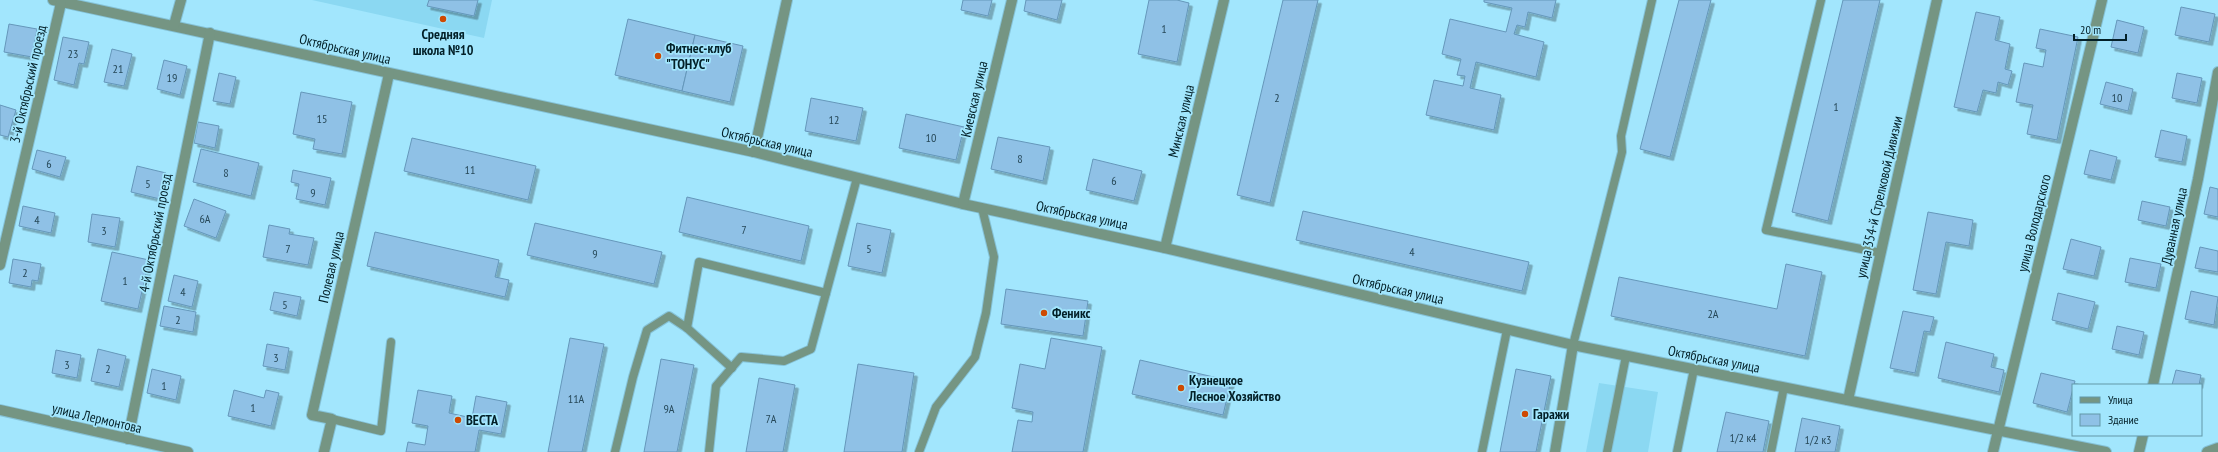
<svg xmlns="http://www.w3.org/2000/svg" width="2218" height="452" font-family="'PT Sans Narrow',sans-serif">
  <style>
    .built { fill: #8bd8f2 }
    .building { fill: #8fc1e6; stroke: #6597ba; filter: url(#shadow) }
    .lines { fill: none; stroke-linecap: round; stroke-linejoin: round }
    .service-casing { stroke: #85c2d7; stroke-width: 10 }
    .minor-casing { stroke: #85c2d7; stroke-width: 12 }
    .service { stroke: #759583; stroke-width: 8 }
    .minor { stroke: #759583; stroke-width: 10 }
    .poi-dot { fill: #ce4a02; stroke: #a2e6fd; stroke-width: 1.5 }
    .labels { text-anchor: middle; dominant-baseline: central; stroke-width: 3.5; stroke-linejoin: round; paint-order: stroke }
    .number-label { font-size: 12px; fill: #264858 }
    .poi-label { font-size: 14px; font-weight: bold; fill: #032028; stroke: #a2e6fd; text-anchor: start }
    .street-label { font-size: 14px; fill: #032028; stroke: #a2e6fd }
  </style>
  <defs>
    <filter id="shadow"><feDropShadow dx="3.5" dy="3.5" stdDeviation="0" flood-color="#0004"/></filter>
  </defs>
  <rect width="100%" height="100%" fill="#a2e6fd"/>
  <!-- built -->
  <g class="built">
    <polygon points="312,0 492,0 484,38"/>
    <polygon points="1599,383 1658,392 1648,452 1586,452"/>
  </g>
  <!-- building -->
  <g class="building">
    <polygon points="429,0 478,0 474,16 427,6"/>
    <polygon points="963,0 992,0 988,16 961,10"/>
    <polygon points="1026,0 1062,0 1057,20 1024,11"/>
    <polygon points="1149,0 1177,0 1189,3 1177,62 1138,54"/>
    <polygon points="1283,0 1318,0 1270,203 1237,195"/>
    <polygon points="1484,0 1556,0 1552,18 1528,12 1525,27 1517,25 1514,34 1544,42 1536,77 1476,62 1470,88 1501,95 1494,130 1426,115 1434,80 1463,86 1465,76 1457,75 1461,59 1442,54 1450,19 1506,32 1512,8 1484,2"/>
    <polygon points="1679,0 1711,0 1670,157 1640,149"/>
    <polygon points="1843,0 1880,0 1828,221 1792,212"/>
    <polygon points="2181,7 2215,14 2209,42 2175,35"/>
    <polygon points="1976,12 2000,17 1995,40 2010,44 2005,69 2012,71 2008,85 1998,82 1996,93 1983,90 1977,112 1954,107"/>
    <polygon points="628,19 695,35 682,91 615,75"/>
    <polygon points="2117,20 2144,27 2138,53 2111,47"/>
    <polygon points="9,24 37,29 32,57 4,52"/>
    <polygon points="2040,29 2078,37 2057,140 2027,134 2033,105 2016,102 2024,63 2043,67 2046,50 2036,48"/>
    <polygon points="695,35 743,46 730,102 682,91"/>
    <polygon points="63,37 89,42 84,64 79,63 74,85 54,80"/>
    <polygon points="112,49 132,54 124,86 104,82"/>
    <polygon points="164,60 187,66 180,95 157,89"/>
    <polygon points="219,73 236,77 230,104 213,101"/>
    <polygon points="2177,73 2202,78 2197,103 2172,98"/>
    <polygon points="2106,82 2133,89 2128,111 2100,104"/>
    <polygon points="301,92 352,102 342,154 313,149 315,139 293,134"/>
    <polygon points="811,98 863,108 856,141 805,131"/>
    <polygon points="0,105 16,110 8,137 0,135"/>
    <polygon points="906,114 964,127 956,160 899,148"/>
    <polygon points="198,122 219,126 215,148 194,143"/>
    <polygon points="2161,130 2187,136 2182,162 2155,157"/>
    <polygon points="998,137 1050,147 1043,181 991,169"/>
    <polygon points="412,138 536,166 528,200 404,171"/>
    <polygon points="201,149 259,163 251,196 193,182"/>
    <polygon points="37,150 66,157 60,177 32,169"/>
    <polygon points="2090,150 2117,157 2111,180 2084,174"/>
    <polygon points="1093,159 1142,171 1134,201 1086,190"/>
    <polygon points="137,166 166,173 160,199 131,192"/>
    <polygon points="293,170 331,178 325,205 296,199 299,184 291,182"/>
    <polygon points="2210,187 2218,189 2218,217 2204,214"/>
    <polygon points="687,197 809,226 801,261 679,232"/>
    <polygon points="194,199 226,211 216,238 184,226"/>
    <polygon points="2142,201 2170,207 2166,226 2138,220"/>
    <polygon points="23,206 55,213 51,233 19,226"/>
    <polygon points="1303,211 1529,262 1522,291 1296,240"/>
    <polygon points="1928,212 1973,220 1969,246 1946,242 1936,294 1913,290"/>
    <polygon points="92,214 120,218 115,247 88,242"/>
    <polygon points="535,223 662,252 654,284 527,255"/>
    <polygon points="857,223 891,230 882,273 848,266"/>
    <polygon points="269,225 290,229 289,234 314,238 308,265 263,257"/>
    <polygon points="375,232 499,260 495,277 509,280 505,297 367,266"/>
    <polygon points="2071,239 2101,247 2094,276 2063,269"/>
    <polygon points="2200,247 2218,251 2218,272 2195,268"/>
    <polygon points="112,252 149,260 138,309 101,301"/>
    <polygon points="2130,258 2161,264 2156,288 2125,282"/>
    <polygon points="13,259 41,264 38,281 32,280 31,287 9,283"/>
    <polygon points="1786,264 1822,272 1805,356 1611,316 1619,277 1777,309"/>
    <polygon points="174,275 198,281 192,307 168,301"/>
    <polygon points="1006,289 1088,301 1083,336 1001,324"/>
    <polygon points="2191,291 2218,297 2214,325 2185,319"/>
    <polygon points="274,292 301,297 297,316 270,310"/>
    <polygon points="2058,293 2095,302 2088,329 2052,320"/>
    <polygon points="164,306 196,312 193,332 160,326"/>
    <polygon points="1903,311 1934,317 1930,332 1924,331 1915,373 1890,368"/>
    <polygon points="2117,326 2144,332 2139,355 2112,349"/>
    <polygon points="570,338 604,344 582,452 548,452"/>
    <polygon points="1051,338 1102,347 1083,452 1012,452 1018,420 1032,422 1033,412 1012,408 1020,364 1045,369"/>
    <polygon points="1946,342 1994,354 1991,367 2004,370 1999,392 1938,378"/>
    <polygon points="267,344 289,348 285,370 263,366"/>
    <polygon points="98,349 126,356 119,387 91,381"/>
    <polygon points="56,350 81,355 77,378 52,373"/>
    <polygon points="661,359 694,365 677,452 644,452"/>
    <polygon points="1140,360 1231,381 1223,415 1132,394"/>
    <polygon points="858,364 914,373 902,452 844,452"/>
    <polygon points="152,369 181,376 176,400 147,393"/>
    <polygon points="1516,369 1551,376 1536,452 1500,452"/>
    <polygon points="2176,370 2201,375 2199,385 2172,385"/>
    <polygon points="2041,373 2075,381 2067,412 2033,403"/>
    <polygon points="759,378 795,385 783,452 746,452"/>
    <polygon points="234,390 264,398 266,390 279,393 271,426 228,416"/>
    <polygon points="418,390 452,396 449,413 472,418 476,396 507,402 501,434 479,430 475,452 406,452 408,442 425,445 428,426 412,423"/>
    <polygon points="1726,412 1769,421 1763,452 1717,452"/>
    <polygon points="1802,418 1840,426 1835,452 1795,452"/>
  </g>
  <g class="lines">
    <!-- service casing -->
    <g class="service-casing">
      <g id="service">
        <polyline points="1821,0 1766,230 1881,253"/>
        <polyline points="687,328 699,262 826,293"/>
        <polyline points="1573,345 1622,152 1621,136 1652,0"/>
        <polyline points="332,419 381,431 391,342"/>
        <polyline points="615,452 633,377 647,330 669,316 687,328 732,368"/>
        <polyline points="709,452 716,386 741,357 784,361 811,349 857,178"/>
        <polyline points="919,452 936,407 975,357 986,313 994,257 982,208"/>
        <polyline points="1482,452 1507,330"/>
        <polyline points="1607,452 1626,356"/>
        <polyline points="1677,452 1694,369"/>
        <polyline points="1771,452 1784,387"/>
      </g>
    </g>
    <!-- minor casing -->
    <g class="minor-casing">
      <g id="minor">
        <polyline points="53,0 754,152 963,204 1165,248 1573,345 2106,452"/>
        <polyline points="174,25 181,0"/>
        <polyline points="754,152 787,0"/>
        <polyline points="963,204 1012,0"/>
        <polyline points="1165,248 1224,0"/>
        <polyline points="0,265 61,3"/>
        <polyline points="2153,385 2198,179 2218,72"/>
        <polyline points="1848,400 1937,0"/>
        <polyline points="0,410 188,452"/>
        <polyline points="128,439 210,33"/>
        <polyline points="324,452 332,419 312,415 389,74"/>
        <polyline points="1555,452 1573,345"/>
        <polyline points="1993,452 2102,0"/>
        <polyline points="2139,452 2143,435"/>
        <polyline points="2207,452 2218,448"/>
      </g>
    </g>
    <!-- service -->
    <use href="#service" class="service"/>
    <!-- minor -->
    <use href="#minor" class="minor"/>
  </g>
  <!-- markers -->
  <g class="poi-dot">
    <circle cx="443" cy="19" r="4"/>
    <circle cx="658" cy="56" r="4"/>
    <circle cx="1044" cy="313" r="4"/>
    <circle cx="1181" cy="388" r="4"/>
    <circle cx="1525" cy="414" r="4"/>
    <circle cx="458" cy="420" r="4"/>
  </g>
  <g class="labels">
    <!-- number labels -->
    <g class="number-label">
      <text x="1164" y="28">1</text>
      <text x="73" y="53">23</text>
      <text x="118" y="68">21</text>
      <text x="172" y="77">19</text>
      <text x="1277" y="97">2</text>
      <text x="2117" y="97">10</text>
      <text x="1836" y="106">1</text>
      <text x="322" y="118">15</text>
      <text x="834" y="119">12</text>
      <text x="931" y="137">10</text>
      <text x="1020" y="158">8</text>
      <text x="49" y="163">6</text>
      <text x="470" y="169">11</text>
      <text x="226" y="172">8</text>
      <text x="1114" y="180">6</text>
      <text x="148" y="183">5</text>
      <text x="313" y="192">9</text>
      <text x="205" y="218">6А</text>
      <text x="37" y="219">4</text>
      <text x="744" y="229">7</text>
      <text x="104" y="230">3</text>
      <text x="288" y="248">7</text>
      <text x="869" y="248">5</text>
      <text x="1412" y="251">4</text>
      <text x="595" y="253">9</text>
      <text x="25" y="272">2</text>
      <text x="125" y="280">1</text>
      <text x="183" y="291">4</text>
      <text x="285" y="304">5</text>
      <text x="1713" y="313">2А</text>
      <text x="178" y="319">2</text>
      <text x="276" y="357">3</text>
      <text x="67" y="364">3</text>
      <text x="108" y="368">2</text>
      <text x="164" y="385">1</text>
      <text x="576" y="398">11А</text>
      <text x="253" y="407">1</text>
      <text x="669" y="408">9А</text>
      <text x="771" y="418">7А</text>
      <text x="1743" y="437">1/2 к4</text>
      <text x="1818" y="439">1/2 к3</text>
    </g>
    <!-- poi labels -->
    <g class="poi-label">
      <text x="443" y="34" text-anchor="middle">Средняя<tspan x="443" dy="16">школа №10</tspan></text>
      <text x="666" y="48">Фитнес-клуб<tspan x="666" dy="16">"ТОНУС"</tspan></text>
      <text x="1052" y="313">Феникс</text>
      <text x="1189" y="380">Кузнецкое<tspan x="1189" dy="16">Лесное Хозяйство</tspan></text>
      <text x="1533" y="414">Гаражи</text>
      <text x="466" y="420">ВЕСТА</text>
    </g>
    <!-- street labels -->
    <g class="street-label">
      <text transform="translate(345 49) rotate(13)">Октябрьская улица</text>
      <text transform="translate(28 84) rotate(-77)">3-й Октябрьский проезд</text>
      <text transform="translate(974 99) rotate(-77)">Киевская улица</text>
      <text transform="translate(1181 121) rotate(-77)">Минская улица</text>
      <text transform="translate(767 142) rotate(13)">Октябрьская улица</text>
      <text transform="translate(1879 197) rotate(-77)">улица 354-й Стрелковой Дивизии</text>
      <text transform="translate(1082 215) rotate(12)">Октябрьская улица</text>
      <text transform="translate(2034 223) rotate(-76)">улица Володарского</text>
      <text transform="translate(2174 226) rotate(-78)">Дуванная улица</text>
      <text transform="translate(155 233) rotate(-79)">4-й Октябрьский проезд</text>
      <text transform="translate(331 267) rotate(-77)">Полевая улица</text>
      <text transform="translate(1398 289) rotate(13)">Октябрьская улица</text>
      <text transform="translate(1714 359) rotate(11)">Октябрьская улица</text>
      <text transform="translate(97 418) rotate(13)">улица Лермонтова</text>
    </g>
  </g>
  <!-- legend -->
  <rect x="2072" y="384" width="130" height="52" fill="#a2e6fd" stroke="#6297a8"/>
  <rect x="2080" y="397" width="20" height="6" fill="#759583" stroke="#6297a8"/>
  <text x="2108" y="404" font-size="12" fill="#032028">Улица</text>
  <rect x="2080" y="414" width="20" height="12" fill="#8fc1e6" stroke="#6297a8"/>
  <text x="2108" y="424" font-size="12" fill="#032028">Здание</text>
  <!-- scale -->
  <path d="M2074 34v6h52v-6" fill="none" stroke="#032028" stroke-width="2"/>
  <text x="2080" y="34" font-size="12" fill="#032028" stroke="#a2e6fd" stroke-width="3" paint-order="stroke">20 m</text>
</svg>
